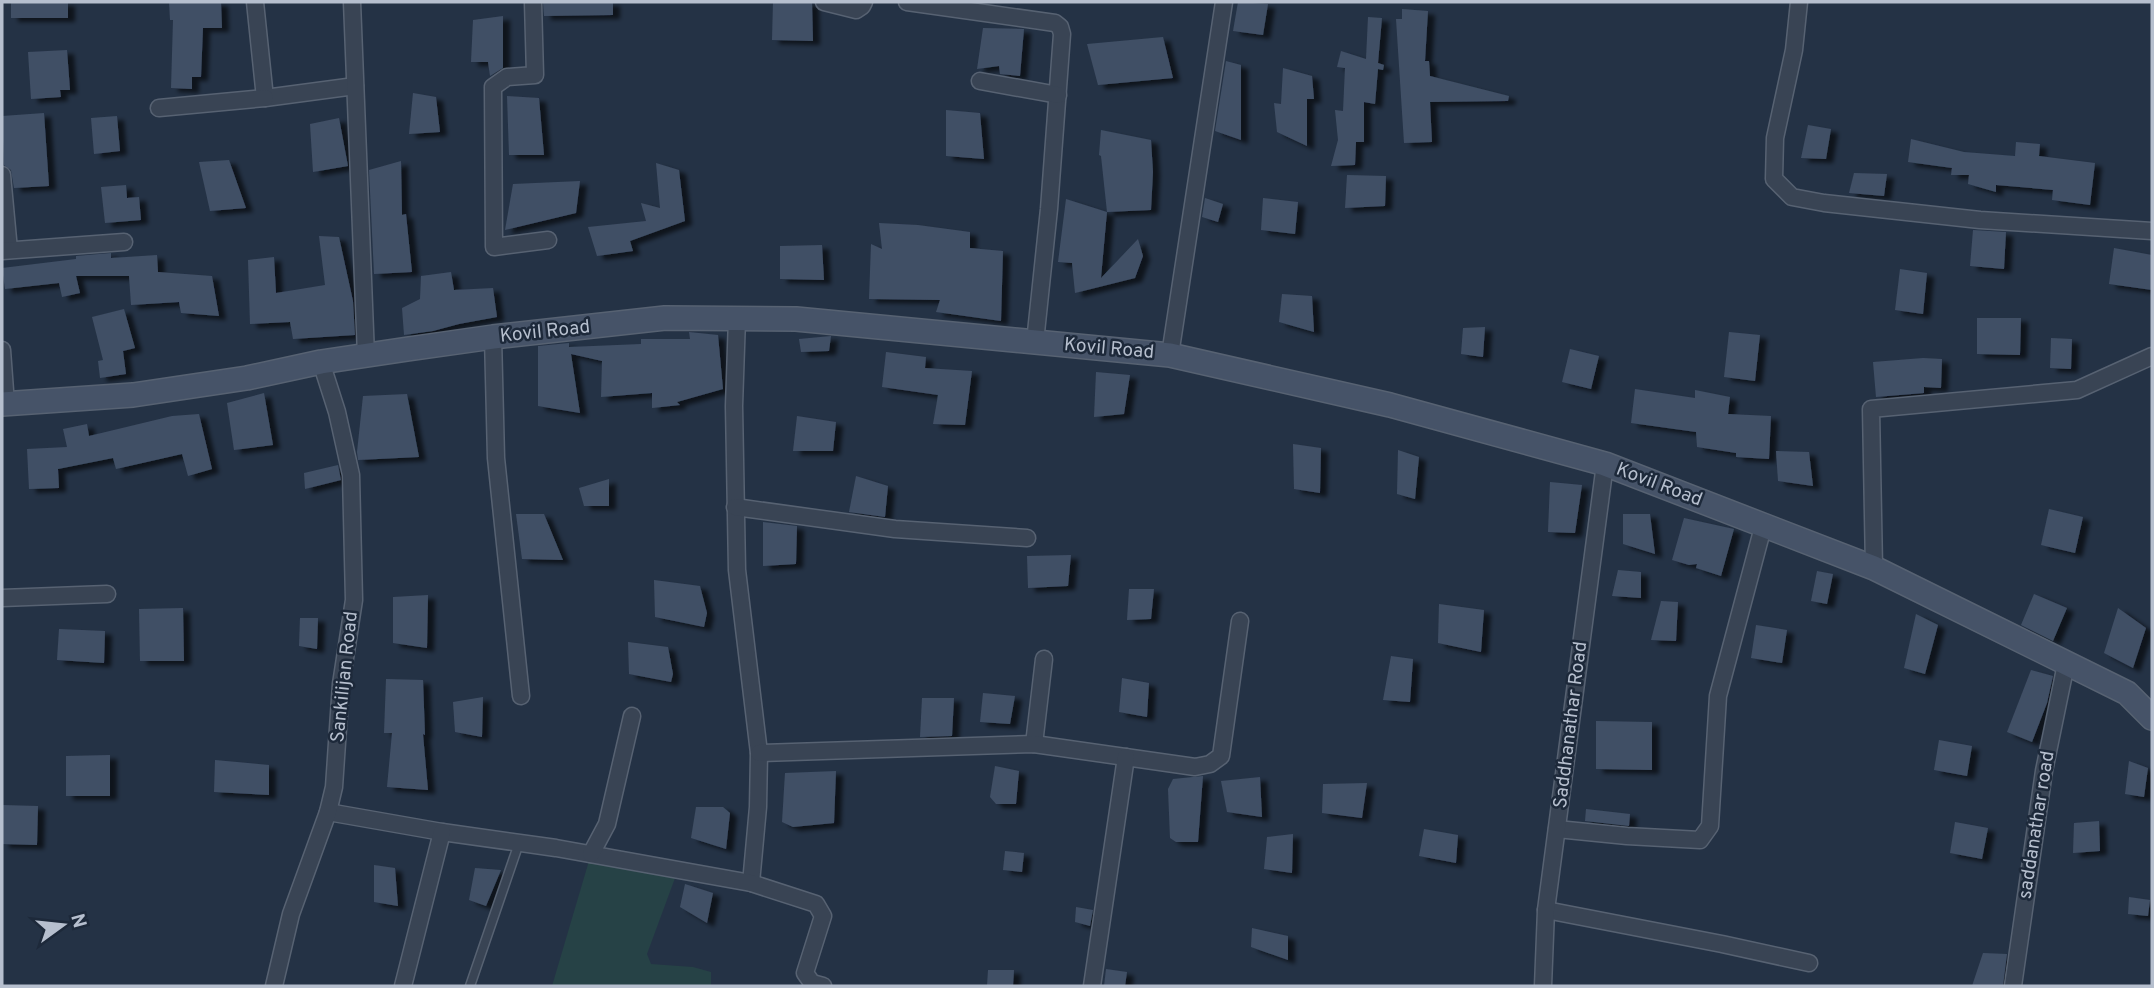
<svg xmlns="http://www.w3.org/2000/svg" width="2154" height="988" font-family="Overpass,sans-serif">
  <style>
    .green { fill: #264246 }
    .building { fill: #404f65; filter: url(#shadow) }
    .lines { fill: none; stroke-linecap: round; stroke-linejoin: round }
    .lane-casing { stroke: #576272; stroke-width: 11 }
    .street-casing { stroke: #576272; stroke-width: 19 }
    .secondary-casing { stroke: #576272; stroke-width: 26 }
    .lane { stroke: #394454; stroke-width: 8 }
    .street { stroke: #394454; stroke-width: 16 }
    .secondary { stroke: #465368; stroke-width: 23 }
    .labels { text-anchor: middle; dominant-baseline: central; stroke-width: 5; stroke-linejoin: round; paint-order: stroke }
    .street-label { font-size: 19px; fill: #b6bfce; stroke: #1d293a }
  </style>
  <defs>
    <filter id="shadow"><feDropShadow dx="7" dy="4" stdDeviation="2" flood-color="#0009"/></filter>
  </defs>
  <rect width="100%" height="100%" fill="#243245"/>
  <!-- green -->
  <polygon class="green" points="591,854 678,870 647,954 651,964 693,967 711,972 711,986 552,986"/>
  <!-- building -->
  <g class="building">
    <rect x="11" y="2" width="57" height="16"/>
    <polygon points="169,2 221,2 222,28 203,28 201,77 192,77 192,89 171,88 173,20 170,20"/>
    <polygon points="543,2 613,2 613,15 544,16"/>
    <polygon points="773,2 812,2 813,41 772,40"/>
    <polygon points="1238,2 1268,4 1263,35 1233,31"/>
    <polygon points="1402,9 1428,11 1425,61 1429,61 1430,76 1509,96 1508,101 1430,102 1432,142 1404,143 1396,19 1402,19"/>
    <polygon points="503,16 503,68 490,76 488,62 471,62 473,20"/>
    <polygon points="1368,17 1382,18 1378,63 1384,65 1383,70 1378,69 1375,104 1364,102 1364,142 1356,142 1355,165 1331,166 1338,140 1335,110 1343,111 1345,68 1337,67 1341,51 1366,59"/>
    <polygon points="983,28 1024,29 1020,76 1000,74 999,66 977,69"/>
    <polygon points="1163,37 1173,78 1098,85 1087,44"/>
    <polygon points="67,50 70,90 60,90 61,97 31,99 28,52"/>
    <polygon points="1226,61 1241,65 1241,140 1215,131"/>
    <polygon points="1283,68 1312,76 1314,99 1307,99 1307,146 1277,132 1274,103 1281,104"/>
    <polygon points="413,93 436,97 440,132 409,134"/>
    <polygon points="507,96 539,98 544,155 509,155"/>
    <polygon points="946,110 980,113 984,159 946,156"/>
    <polygon points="44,113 49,186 14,188 11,170 4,165 2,116"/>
    <polygon points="117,116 120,151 94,154 91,118"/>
    <polygon points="339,118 348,166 313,172 310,124"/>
    <polygon points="1808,125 1831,129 1826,159 1801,158"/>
    <polygon points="1101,130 1151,140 1153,172 1151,210 1107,212 1101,156 1099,155"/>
    <polygon points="1911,139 1964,152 2015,156 2016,142 2040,144 2039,156 2095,163 2090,205 2052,200 2053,190 1996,185 1996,192 1968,184 1969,175 1951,175 1952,168 1908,162"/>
    <polygon points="229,160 246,208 210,211 199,162"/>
    <polygon points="401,161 402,215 406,214 412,272 374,274 369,170"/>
    <polygon points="656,163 679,170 685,221 630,241 633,251 597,256 588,227 646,221 641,203 660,208"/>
    <polygon points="1854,173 1887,174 1884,196 1849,193"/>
    <polygon points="1347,175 1386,176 1385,206 1345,208"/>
    <polygon points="580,181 576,213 505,230 513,184"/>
    <polygon points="126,185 127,198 139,197 141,220 105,223 101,187"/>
    <polygon points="1205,198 1223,204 1218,222 1202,217"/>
    <polygon points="1263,198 1298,202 1295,234 1261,230"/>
    <polygon points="1066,199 1107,212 1101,278 1138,239 1143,256 1135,278 1075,293 1072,263 1058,262"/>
    <polygon points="879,223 918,225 970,232 970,248 1003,251 1001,321 936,312 940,300 869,299 871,244 882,249"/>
    <polygon points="1973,230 2006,232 2004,269 1970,266"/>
    <polygon points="319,236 339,237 353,301 355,335 293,339 290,322 250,324 248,260 274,257 276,293 325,285"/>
    <polygon points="822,245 824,280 780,279 780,246"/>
    <polygon points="2114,248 2152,255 2152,290 2109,284"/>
    <polygon points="111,253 111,258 157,255 158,272 212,276 219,316 181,313 179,302 131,305 129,276 76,276 80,293 62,297 59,283 5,289 2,268 76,259 76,256"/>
    <polygon points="1900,269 1927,273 1923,314 1895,310"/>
    <polygon points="451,272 454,290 493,288 497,317 459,324 433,331 404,335 402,308 420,299 421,276"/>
    <polygon points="1282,294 1312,296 1314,332 1279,322"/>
    <polygon points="124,309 135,348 123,351 126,374 100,378 98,361 103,360 92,317"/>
    <polygon points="1977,318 2021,318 2020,355 1977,354"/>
    <polygon points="1485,327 1483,357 1461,354 1463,328"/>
    <polygon points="689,332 718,335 723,389 677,402 680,405 652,408 652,393 601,397 602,361 571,354 580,413 538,406 538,346 569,343 569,347 641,344 641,339 690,339"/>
    <polygon points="1729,332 1760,335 1755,381 1724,377"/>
    <polygon points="831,336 829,351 801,352 799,339"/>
    <polygon points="2051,338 2072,339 2071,369 2050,368"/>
    <polygon points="1570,349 1599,356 1591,389 1562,382"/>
    <polygon points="886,352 926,357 925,368 972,371 965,425 933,424 938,395 882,387"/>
    <polygon points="1923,358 1942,359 1941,388 1924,387 1924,393 1876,397 1873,362"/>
    <polygon points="1096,372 1130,375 1124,414 1094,417"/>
    <polygon points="1635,389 1695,398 1695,390 1730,397 1728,414 1771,416 1769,459 1736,457 1736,453 1697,447 1696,432 1631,423"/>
    <polygon points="264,393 273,445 234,450 227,403"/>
    <polygon points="407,394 419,457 358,460 357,452 363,396"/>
    <polygon points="199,414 212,469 188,476 182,454 116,469 113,458 58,469 59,488 29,489 27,449 67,447 63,429 87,424 89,436 172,416"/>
    <polygon points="797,416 836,422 833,451 793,451"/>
    <polygon points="1293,444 1321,448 1320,493 1294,489"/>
    <polygon points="1398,450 1419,457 1415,499 1397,494"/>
    <polygon points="1776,451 1809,452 1813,486 1778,481"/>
    <polygon points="338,465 341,480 305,489 304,473"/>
    <polygon points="856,476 888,486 885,517 849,512"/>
    <polygon points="609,479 609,506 584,506 579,488"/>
    <polygon points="1550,482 1582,485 1575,533 1548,532"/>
    <polygon points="2049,509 2083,517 2075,553 2041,545"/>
    <polygon points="516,514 544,514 563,560 522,559"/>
    <polygon points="1623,514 1650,514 1655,554 1623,544"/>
    <polygon points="1684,518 1734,529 1721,576 1696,568 1697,564 1689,565 1672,560"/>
    <polygon points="763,522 797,526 796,564 763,566"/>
    <polygon points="1071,555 1068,586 1028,588 1027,556"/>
    <polygon points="1618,570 1641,572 1641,598 1612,596"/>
    <polygon points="1817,571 1833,574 1827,604 1811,601"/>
    <polygon points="654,580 700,586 707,613 704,627 655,617"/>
    <polygon points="1129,589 1154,589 1151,619 1127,620"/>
    <polygon points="2034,594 2067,608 2053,641 2021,625"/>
    <polygon points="428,595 427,648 393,643 393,597"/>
    <polygon points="1661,601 1678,602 1676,641 1651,640"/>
    <polygon points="1439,604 1484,610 1481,652 1438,643"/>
    <polygon points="183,608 184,661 140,661 139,609"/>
    <polygon points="2118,608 2146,628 2133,668 2104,653"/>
    <polygon points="1916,614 1938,625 1925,674 1904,668"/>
    <polygon points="300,618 318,618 317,649 299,646"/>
    <polygon points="1756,625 1787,630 1782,663 1751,658"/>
    <polygon points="59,629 105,631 104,663 57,660"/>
    <polygon points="628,642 668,647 673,674 671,682 629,674"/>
    <polygon points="1391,656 1413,659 1410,702 1383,700"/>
    <polygon points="2031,670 2053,676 2047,703 2032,742 2007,732"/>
    <polygon points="1122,678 1149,683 1147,717 1119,712"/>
    <polygon points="386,679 423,680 425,735 423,734 428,790 387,787 392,733 384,733"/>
    <polygon points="983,693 1015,696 1010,724 980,722"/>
    <polygon points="483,697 482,737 455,732 453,702"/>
    <polygon points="922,698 954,698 952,736 920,737"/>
    <polygon points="1596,721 1652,722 1652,770 1596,769"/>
    <polygon points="1939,740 1972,746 1967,776 1934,770"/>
    <polygon points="110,755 110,796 66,796 66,756"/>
    <polygon points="215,760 269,765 269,795 214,792"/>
    <polygon points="2129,761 2148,768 2144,797 2125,794"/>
    <polygon points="995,766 1019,771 1016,804 996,804 990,797"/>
    <polygon points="836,771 834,823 793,827 782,822 785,773"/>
    <polygon points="1203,776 1198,842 1176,842 1170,838 1168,789 1173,779"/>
    <polygon points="1260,777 1262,817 1227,812 1221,781"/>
    <polygon points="1367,783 1362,818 1322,813 1323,784"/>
    <polygon points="2,805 38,806 37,845 2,844"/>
    <polygon points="696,807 723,807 730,813 726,849 691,838"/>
    <polygon points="1586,809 1630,814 1629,826 1585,821"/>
    <polygon points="2099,821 2100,851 2073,853 2074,823"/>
    <polygon points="1955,822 1988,828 1982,859 1950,853"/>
    <polygon points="1424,829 1458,835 1456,863 1419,856"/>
    <polygon points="1293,834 1292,873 1264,869 1267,837"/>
    <polygon points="1005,851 1024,853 1022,872 1003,870"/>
    <polygon points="374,865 395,868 398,906 374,902"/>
    <polygon points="475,868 501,870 486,906 469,900"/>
    <polygon points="685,884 713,893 707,923 680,907"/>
    <polygon points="2129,897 2150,900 2148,916 2128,914"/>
    <polygon points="1076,907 1093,910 1090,926 1075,922"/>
    <polygon points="1252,928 1288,936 1288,960 1251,947"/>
    <polygon points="1983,953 2007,954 2003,986 1972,986"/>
    <polygon points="1106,969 1127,972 1125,986 1104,986"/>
    <polygon points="988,970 1014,970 1013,986 987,986"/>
  </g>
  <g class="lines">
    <!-- lane casing -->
    <g class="lane-casing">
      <polyline id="lane" points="470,986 519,843"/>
    </g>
    <!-- street casing -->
    <g class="street-casing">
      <g id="street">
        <polyline points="255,2 265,98 355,86"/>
        <polyline points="352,2 366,356"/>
        <polyline points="533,2 535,75 507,77 493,87 494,247 548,240"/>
        <polyline points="824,2 856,10 862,6 864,2"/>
        <polyline points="907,2 1055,23 1060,27 1062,34 1049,209 1035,342"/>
        <polyline points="1799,2 1794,50 1775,138 1774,179 1792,197 1824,203 1980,220 2152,231"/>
        <polyline points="980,81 1058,95"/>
        <polyline points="159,108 265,98"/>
        <polyline points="2,175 9,250"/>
        <polyline points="2,251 124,242"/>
        <polyline points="737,318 734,406 737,570 759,753 758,807 751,883"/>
        <polyline points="493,337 496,458 521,696"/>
        <polyline points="2,350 6,404"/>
        <polyline points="1170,355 1224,2"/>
        <polyline points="735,507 895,529 1027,538"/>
        <polyline points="1867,565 1874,568 1871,409 2077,390 2152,356"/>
        <polyline points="2,598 107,594"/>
        <polyline points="1034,744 1044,659"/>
        <polyline points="759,753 1034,744 1195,767 1210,764 1221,756 1240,621"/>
        <polyline points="328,812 442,832 556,848 751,883 816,904 823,916 805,973 812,983 823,986"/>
        <polyline points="1557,829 1627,836 1700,840 1710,826 1718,696 1763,527"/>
        <polyline points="591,854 607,824 632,716"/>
        <polyline points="1546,910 1722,944 1809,963"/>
        <polyline points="274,986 291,914 328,812 334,787 341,684 354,600 351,475 337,412 321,362"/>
        <polyline points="403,986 442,832"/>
        <polyline points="1092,986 1126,757"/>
        <polyline points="1543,986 1546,910 1605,464 1614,467"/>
        <polyline points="2013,986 2044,771 2066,664"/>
      </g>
    </g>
    <!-- secondary casing -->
    <g class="secondary-casing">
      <polyline id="secondary" points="2,404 133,395 247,378 321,362 408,349 493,337 665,318 796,319 1170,355 1390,405 1605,464 1874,568 2127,693 2152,718"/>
    </g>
    <!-- lane -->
    <use href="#lane" class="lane"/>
    <!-- street -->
    <use href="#street" class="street"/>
    <!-- secondary -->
    <use href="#secondary" class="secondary"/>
  </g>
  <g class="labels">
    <!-- street labels -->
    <g class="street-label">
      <text transform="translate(545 332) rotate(-6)">Kovil Road</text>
      <text transform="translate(1109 349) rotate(5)">Kovil Road</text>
      <text transform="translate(1659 485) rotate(21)">Kovil Road</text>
      <text transform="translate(345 677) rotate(-84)">Sankilijan Road</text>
      <text transform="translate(1571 725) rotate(-83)">Saddhanathar Road</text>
      <text transform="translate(2037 825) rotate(-81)">saddanathar road</text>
    </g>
  </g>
  <!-- border -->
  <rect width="2154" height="988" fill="none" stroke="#b6bfce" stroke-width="7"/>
  <!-- north arrow -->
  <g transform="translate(63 925) rotate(75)" stroke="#1d293a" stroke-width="5" paint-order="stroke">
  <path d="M0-5L12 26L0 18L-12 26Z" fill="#b6bfce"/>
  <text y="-10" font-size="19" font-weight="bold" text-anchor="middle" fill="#b6bfce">N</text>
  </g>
</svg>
